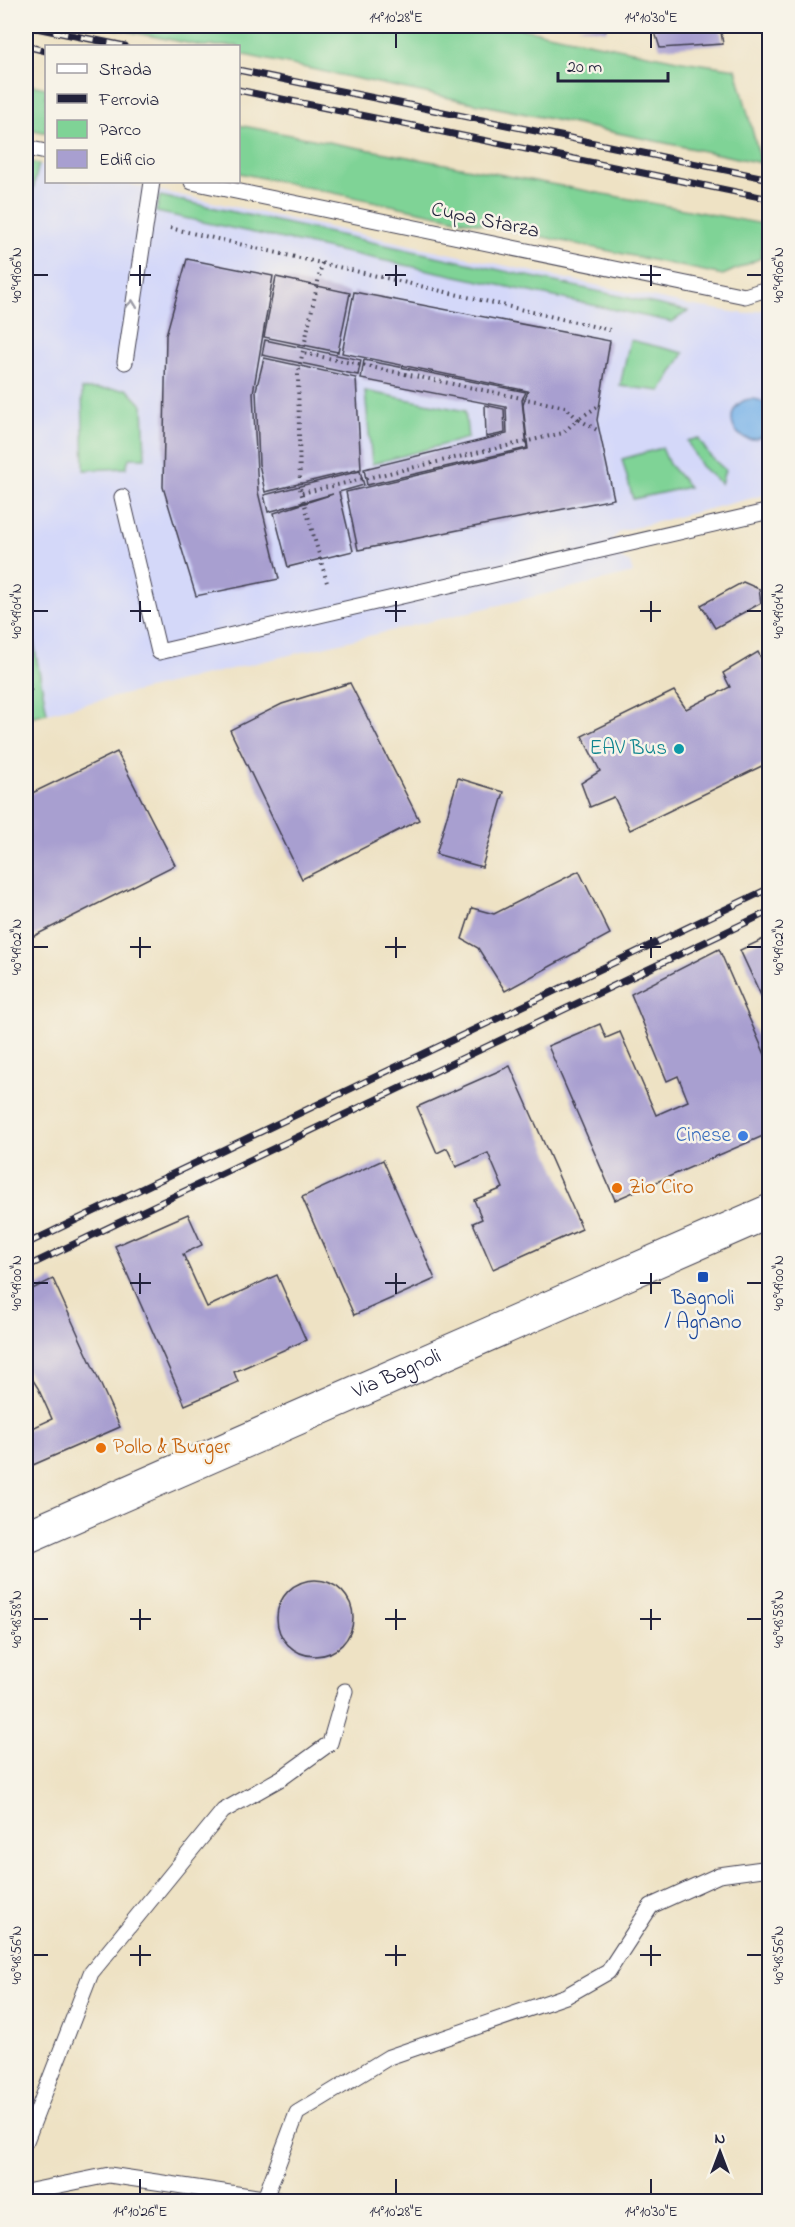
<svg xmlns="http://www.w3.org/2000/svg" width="795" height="2227" font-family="'Indie Flower',sans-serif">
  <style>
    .built { fill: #d4d8f9 }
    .green { fill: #7fd396; stroke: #507a68; stroke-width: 1.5 }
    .water { fill: #79b3e9; stroke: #4e6a92; stroke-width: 1.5 }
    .building { fill: #a89fd0 }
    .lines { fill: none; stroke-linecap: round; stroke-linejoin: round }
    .lane-casing { stroke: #413f50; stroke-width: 17 }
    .secondary-casing { stroke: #413f50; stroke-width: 35 }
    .path { stroke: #413f50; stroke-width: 4; stroke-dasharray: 1.5 4.5; stroke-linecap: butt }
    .lane { stroke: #fff; stroke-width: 15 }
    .secondary { stroke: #fff; stroke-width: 33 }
    .rail-casing { stroke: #22223b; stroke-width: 7 }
    .rail { stroke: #f7f3e8; stroke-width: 4.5; stroke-dasharray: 14; stroke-linecap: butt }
    .oneway { stroke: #9c9ca7 }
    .ticks { fill: none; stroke: #22223b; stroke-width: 2 }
    .culture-dot { fill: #0f9aa8; stroke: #f7f3e8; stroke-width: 2 }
    .shop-dot { fill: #3f7fe0; stroke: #f7f3e8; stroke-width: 2 }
    .food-dot { fill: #e8710a; stroke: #f7f3e8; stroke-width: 2 }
    .transit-dot { fill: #1a4fb4; stroke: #f7f3e8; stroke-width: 2 }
    .labels { text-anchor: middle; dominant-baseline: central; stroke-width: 5; stroke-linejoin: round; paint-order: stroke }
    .street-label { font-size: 21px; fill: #22223b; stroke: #f7f3e8 }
    .culture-label { font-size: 21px; fill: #0d838f; stroke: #f7f3e8; text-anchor: end }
    .shop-label { font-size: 21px; fill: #366cbe; stroke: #f7f3e8; text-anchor: end }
    .food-label { font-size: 21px; fill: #c56008; stroke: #f7f3e8; text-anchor: start }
    .transit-label { font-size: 21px; fill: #164399; stroke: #f7f3e8 }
    .neatline { fill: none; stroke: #22223b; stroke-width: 2 }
    .ticks-label { font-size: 15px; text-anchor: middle; fill: #22223b }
  </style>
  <rect width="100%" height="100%" fill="#f7f3e8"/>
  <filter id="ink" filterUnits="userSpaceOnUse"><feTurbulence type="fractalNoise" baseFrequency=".0167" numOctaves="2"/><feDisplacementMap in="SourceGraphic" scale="12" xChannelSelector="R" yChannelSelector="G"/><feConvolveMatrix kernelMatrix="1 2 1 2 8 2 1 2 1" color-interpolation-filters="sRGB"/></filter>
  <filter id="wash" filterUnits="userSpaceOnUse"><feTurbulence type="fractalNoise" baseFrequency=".008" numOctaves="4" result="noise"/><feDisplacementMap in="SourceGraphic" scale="24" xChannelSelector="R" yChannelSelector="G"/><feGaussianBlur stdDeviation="1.35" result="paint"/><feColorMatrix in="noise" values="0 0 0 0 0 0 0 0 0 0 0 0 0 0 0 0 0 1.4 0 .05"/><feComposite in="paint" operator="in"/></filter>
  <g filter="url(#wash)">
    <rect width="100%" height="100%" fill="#eee2c4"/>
    <!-- built -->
    <polygon class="built" points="26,161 46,166 46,182 119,182 688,305 746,314 769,308 769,494 621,531 611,540 613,548 615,555 630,563 633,573 26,718"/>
    <!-- green -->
    <g class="green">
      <polygon points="101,26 508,26 682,61 736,69 761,163 239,54 238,46 202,46"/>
      <polygon points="26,84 46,88 46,133 26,128"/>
      <polygon points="238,125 763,224 761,258 723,275 239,173"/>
      <polygon points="26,161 39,164 26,219"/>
      <polygon points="160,196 688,311 672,322 156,212"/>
      <polygon points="630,340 684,353 661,391 620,386"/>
      <polygon points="82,389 127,389 143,406 145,458 129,458 126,468 84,470"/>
      <polygon points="365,391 465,411 468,438 372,464"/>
      <polygon points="698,438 710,456 725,470 721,484 701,466 687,441"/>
      <polygon points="662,448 669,464 689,487 633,499 622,459"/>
      <polygon points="26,602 47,713 26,718"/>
    </g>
    <!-- water -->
    <circle class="water" cx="752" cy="419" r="20"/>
    <g id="blocks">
      <!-- building -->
      <g class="building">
        <polygon points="576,26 607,26 606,31"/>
        <polygon points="653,26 720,26 723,44 660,48"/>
        <polygon points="187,259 273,276 253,393 258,492 279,579 196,596 163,487 166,335"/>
        <polygon points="276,277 350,293 338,352 264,337"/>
        <polygon points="354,292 610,341 597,420 614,499 358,550 346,492 528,449 523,405 528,391 342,353"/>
        <polygon points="265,340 361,360 358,375 262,355"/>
        <polygon points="264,358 356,378 361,469 265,492 259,464 256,390"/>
        <polygon points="364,360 526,392 522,400 527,448 367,485 364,469 507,434 506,407 361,379"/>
        <polygon points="485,405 504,409 505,433 486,437"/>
        <polygon points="360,471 364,485 339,492 353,551 288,567 274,513 333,494 268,512 264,495"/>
        <polygon points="743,582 759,589 761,603 715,628 701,605"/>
        <polygon points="758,652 770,676 770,762 630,830 614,797 590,807 581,783 600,771 582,736 674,691 686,709 730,687 723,673"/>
        <polygon points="350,683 419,820 302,879 230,730 282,704"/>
        <polygon points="117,752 175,865 26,940 26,796"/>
        <polygon points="458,778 504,792 482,867 436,854"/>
        <polygon points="579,871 610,934 505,991 478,948 462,939 472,908 494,914"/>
        <polygon points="770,936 770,1015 740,950"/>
        <polygon points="719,949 770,1066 770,1133 615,1200 548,1046 600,1024 606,1038 620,1032 656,1115 688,1101 678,1076 667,1081 631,994"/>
        <polygon points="510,1066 582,1229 493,1269 473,1223 482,1219 474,1200 503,1188 488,1153 456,1167 447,1148 437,1153 417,1107"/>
        <polygon points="383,1160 435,1279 354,1315 302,1197"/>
        <polygon points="188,1214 202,1245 183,1254 207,1307 277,1275 306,1340 234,1372 238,1382 185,1405 115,1246"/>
        <polygon points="53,1279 120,1427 26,1468 26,1431 52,1419 38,1388 26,1369 26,1292"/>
        <circle cx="315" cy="1618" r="38"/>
      </g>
    </g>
  </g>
  <g filter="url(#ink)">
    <use href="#blocks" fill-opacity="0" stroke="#413f50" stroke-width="1.5"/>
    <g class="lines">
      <!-- lane casing -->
      <g class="lane-casing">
        <g id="lane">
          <polyline points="26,148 46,152"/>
          <polyline points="192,182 745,296 770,288"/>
          <polyline points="125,362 152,182"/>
          <polyline points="122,497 159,652 770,511"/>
          <polyline points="26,2141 91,1973 223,1811 283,1777 330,1743 345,1691"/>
          <polyline points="26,2192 109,2175 291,2202"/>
          <polyline points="265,2198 297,2113 389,2057 566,1996 608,1972 651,1906 719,1875 770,1868"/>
        </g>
      </g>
      <!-- secondary casing -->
      <g class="secondary-casing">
        <g id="secondary">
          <path id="s1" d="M 26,1537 L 770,1211"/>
        </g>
      </g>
      <!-- path -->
      <g class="path">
        <polyline points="170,228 614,331"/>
        <polyline points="322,263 298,374 300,488 328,586"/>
        <polyline points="597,407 578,419 597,430"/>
        <polyline points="302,493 563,433 578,419 565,407 303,353"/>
        <polyline points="26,666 31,695"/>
      </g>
      <!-- lane -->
      <use href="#lane" class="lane"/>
      <!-- secondary -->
      <use href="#secondary" class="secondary"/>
      <!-- rail casing -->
      <g class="rail-casing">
        <g id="rail">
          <polyline points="26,26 125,46"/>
          <polyline points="26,46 46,51"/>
          <polyline points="238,70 770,179"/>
          <polyline points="238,90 770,199"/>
          <polyline points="26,1244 770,888"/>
          <polyline points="26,1267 770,911"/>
        </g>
      </g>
      <!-- rail -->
      <use href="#rail" class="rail"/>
    </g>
    <!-- one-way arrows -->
    <defs><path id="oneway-chevron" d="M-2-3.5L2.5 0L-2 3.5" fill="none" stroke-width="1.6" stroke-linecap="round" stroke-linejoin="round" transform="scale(1.5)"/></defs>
    <use class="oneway" href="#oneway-chevron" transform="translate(132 304) rotate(-83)"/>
  </g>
  <!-- ticks -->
  <path class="ticks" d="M 396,33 L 396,48M 651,33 L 651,48M 140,265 L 140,286M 396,265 L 396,286M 651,265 L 651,286M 33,275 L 48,275M 130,275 L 151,275M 385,275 L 406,275M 640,275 L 661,275M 747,275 L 762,275M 140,601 L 140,622M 396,601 L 396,622M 651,601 L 651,622M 33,611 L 48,611M 130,611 L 151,611M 385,611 L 406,611M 640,611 L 661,611M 747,611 L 762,611M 140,937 L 140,958M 396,937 L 396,958M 651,937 L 651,958M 33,947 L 48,947M 130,947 L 151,947M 385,947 L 406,947M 640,947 L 661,947M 747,947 L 762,947M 140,1273 L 140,1294M 396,1273 L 396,1294M 651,1273 L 651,1294M 33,1283 L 48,1283M 130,1283 L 151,1283M 385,1283 L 406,1283M 640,1283 L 661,1283M 747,1283 L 762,1283M 140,1609 L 140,1630M 396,1609 L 396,1630M 651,1609 L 651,1630M 33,1619 L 48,1619M 130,1619 L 151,1619M 385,1619 L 406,1619M 640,1619 L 661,1619M 747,1619 L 762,1619M 140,1945 L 140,1966M 396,1945 L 396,1966M 651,1945 L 651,1966M 33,1955 L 48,1955M 130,1955 L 151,1955M 385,1955 L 406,1955M 640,1955 L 661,1955M 747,1955 L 762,1955M 140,2179 L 140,2194M 396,2179 L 396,2194M 651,2179 L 651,2194"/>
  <!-- markers -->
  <circle class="culture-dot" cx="679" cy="749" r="6"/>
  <circle class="shop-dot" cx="743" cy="1136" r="6"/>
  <g class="food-dot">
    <circle cx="617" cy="1188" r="6"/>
    <circle cx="101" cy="1448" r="6"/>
  </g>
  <rect class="transit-dot" x="697" y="1271" width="12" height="12" rx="3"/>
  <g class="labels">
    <!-- street labels -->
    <g class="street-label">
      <text transform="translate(485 221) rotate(12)">Cupa Starza</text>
      <text stroke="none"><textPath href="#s1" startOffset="405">Via Bagnoli</textPath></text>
    </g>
    <!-- culture labels -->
    <g class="culture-label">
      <text x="667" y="749">EAV Bus</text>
    </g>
    <!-- shop labels -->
    <g class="shop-label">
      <text x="731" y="1136">Cinese</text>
    </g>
    <!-- food labels -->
    <g class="food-label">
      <text x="629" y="1188">Zio Ciro</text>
      <text x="113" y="1448">Pollo &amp; Burger</text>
    </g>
    <!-- transit labels -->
    <g class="transit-label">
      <text x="703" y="1299">Bagnoli<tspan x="703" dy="24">/ Agnano</tspan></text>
    </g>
  </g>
  <!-- margin -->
  <rect width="795" height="2227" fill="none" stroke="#f7f3e8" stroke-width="66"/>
  <!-- legend -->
  <rect x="45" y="45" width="195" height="138" fill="#f7f3e8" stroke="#a29fa3" stroke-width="1.5"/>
  <rect x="57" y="64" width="30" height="9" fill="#ffffff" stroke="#a29fa3" stroke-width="1.5"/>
  <text x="99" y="75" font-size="18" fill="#22223b">Strada</text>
  <rect x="57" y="94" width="30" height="9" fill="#22223b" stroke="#a29fa3" stroke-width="1.5"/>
  <text x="99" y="105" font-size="18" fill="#22223b">Ferrovia</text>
  <rect x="57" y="120" width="30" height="18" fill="#7fd396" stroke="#a29fa3" stroke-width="1.5"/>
  <text x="99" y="135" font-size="18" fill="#22223b">Parco</text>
  <rect x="57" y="150" width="30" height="18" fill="#a89fd0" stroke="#a29fa3" stroke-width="1.5"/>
  <text x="99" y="165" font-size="18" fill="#22223b">Edificio</text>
  <!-- north arrow -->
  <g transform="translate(720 2152)" stroke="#f7f3e8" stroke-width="4.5" paint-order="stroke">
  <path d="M0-4.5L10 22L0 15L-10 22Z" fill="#22223b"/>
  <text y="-9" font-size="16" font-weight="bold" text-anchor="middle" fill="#22223b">N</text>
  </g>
  <!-- scale -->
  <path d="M558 72v9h110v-9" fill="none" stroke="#22223b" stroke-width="3"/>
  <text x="567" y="72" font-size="18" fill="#22223b" stroke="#f7f3e8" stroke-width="4.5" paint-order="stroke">20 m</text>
  <rect x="33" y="33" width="729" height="2161" class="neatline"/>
  <g class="ticks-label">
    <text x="396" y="22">14°10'28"E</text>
    <text x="651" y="22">14°10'30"E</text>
    <text transform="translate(16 275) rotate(-90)" y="5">40°49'06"N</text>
    <text transform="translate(778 275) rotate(-90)" y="5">40°49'06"N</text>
    <text transform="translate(16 611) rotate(-90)" y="5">40°49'04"N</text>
    <text transform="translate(778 611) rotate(-90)" y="5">40°49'04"N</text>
    <text transform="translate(16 947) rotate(-90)" y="5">40°49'02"N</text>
    <text transform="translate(778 947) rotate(-90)" y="5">40°49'02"N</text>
    <text transform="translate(16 1283) rotate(-90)" y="5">40°49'00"N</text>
    <text transform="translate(778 1283) rotate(-90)" y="5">40°49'00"N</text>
    <text transform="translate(16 1619) rotate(-90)" y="5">40°48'58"N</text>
    <text transform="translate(778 1619) rotate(-90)" y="5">40°48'58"N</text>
    <text transform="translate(16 1955) rotate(-90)" y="5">40°48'56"N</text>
    <text transform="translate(778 1955) rotate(-90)" y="5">40°48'56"N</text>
    <text x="140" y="2216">14°10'26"E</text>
    <text x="396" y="2216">14°10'28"E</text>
    <text x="651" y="2216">14°10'30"E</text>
  </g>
</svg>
